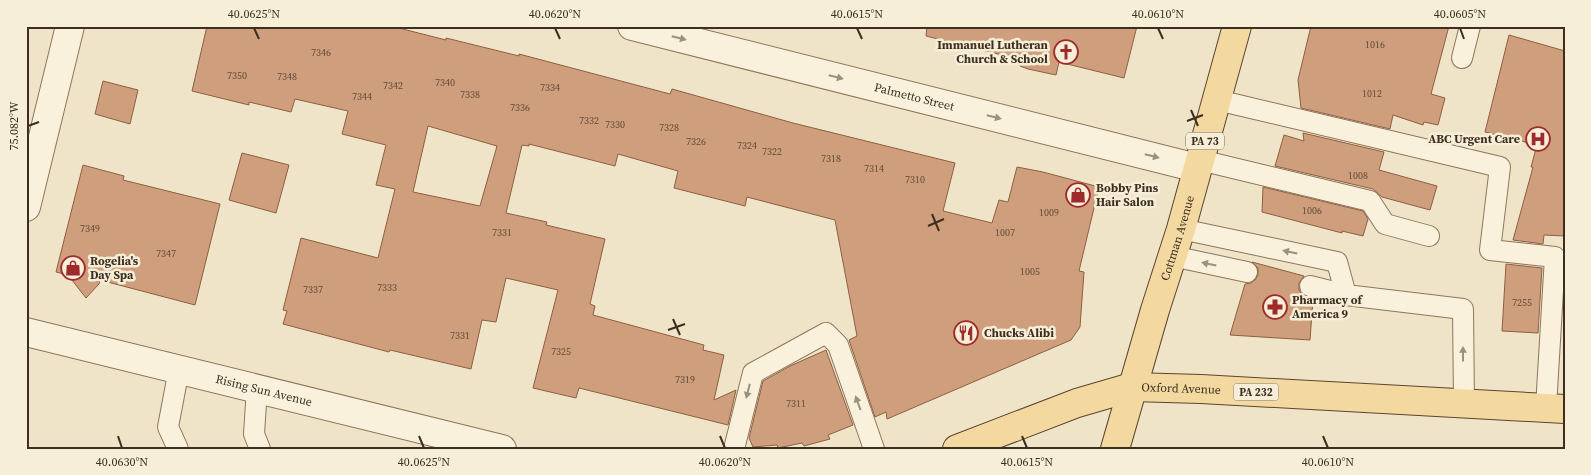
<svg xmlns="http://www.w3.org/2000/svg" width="1591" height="475" font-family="'Source Serif 4',serif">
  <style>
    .building { fill: #cf9f7d; stroke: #8d5f41; fill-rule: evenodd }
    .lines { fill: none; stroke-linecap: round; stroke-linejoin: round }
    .service-casing { stroke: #8d765c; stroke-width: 22 }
    .minor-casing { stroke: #8d765c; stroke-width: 30 }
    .primary-casing { stroke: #5b4430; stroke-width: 30 }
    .service { stroke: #faf1dc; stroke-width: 20 }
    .minor { stroke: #faf1dc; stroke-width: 28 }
    .primary { stroke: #f3d9a0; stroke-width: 28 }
    .oneway { fill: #9c907e }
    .ticks { fill: none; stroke: #3d2e20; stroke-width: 2 }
    .labels { text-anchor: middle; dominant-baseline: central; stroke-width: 5; stroke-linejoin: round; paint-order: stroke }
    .number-label { font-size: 10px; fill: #624a37 }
    .shield { fill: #f7eed8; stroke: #756857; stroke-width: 1 }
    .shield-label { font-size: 11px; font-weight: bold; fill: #3d2e20 }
    .poi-label { font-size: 12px; font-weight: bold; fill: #3d2e20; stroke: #f7eed8; text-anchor: start }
    .street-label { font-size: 12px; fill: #3d2e20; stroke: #f7eed8 }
    .neatline { fill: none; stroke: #3d2e20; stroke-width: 2 }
    .ticks-label { font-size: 12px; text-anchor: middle; fill: #3d2e20 }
  </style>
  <rect width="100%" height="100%" fill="#f0e4c8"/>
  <!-- building -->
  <g class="building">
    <path d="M 207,26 L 391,26 L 446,40 L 446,38 L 519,56 L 519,54 L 670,94 L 672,89 L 793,123 L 955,163 L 943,211 L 992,223 L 999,200 L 1008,202 L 1017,167 L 1043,172 L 1099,187 L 1079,271 L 1084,272 L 1080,327 L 1071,340 L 887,419 L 886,412 L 875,417 L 849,340 L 857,336 L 835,220 L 747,197 L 745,206 L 674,188 L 678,171 L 618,154 L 615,166 L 529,144 L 529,146 L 522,145 L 506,213 L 547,222 L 546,225 L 605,239 L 590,304 L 595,306 L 593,315 L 704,345 L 703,350 L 724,355 L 714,400 L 736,390 L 728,425 L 579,388 L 576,398 L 533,388 L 558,290 L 506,278 L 496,322 L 482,320 L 471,369 L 390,350 L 389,352 L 283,324 L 287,311 L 283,310 L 301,238 L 378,258 L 395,189 L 376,185 L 386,145 L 342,134 L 348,111 L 295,99 L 291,112 L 249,102 L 249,105 L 192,91 ZM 428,126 L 497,146 L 480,206 L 413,192 Z"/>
    <polygon points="927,26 1137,26 1124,78 1059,62 1056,75 1028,69 1020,66 1022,60 926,36"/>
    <polygon points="1311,26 1449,26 1431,94 1445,98 1438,125 1424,122 1423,125 1393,115 1390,129 1301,108 1298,80"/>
    <polygon points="1509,35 1565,51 1565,236 1544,235 1543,244 1513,240 1533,167 1531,167 1537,145 1485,132"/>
    <polygon points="103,81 138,90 130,124 95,114"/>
    <polygon points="1303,133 1384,152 1379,170 1437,186 1430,210 1382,197 1373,189 1275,166 1284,135 1304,141"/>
    <polygon points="242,153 289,165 276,213 229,200"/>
    <polygon points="83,165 124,176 123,180 220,204 195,305 100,280 99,284 86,298 68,275 56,272"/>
    <polygon points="1263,187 1363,211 1368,219 1363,236 1342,231 1342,233 1262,212"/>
    <polygon points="1252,262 1304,276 1299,283 1299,290 1302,295 1313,299 1310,340 1230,335 1245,284 1251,283 1255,280 1258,275 1258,268"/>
    <polygon points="1506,264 1542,268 1538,333 1502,331"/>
    <polygon points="826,350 853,425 828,435 830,439 804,446 802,443 778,448 777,445 753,447 749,438 763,381 790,366"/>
  </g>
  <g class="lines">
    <!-- service casing -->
    <g class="service-casing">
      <g id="service">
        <polyline points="1462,58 1470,26"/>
        <polyline points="1217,100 1500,167 1490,250 1555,257 1546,407"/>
        <polyline points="1200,160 1370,201 1385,224 1429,236"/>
        <polyline points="1181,229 1337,262 1346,295 1463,309 1464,403"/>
        <polyline points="1172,256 1247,272"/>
        <polyline points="1310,286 1346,295"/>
        <polyline points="257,388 254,434 260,449"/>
        <polyline points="178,449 168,427 179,369"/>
        <polyline points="734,449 753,373 826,333 838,345 874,449"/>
      </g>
    </g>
    <!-- minor casing -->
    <g class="minor-casing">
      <g id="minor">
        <path id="s1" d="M 632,26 L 1197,168"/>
        <polyline points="26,207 70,26"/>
        <path id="s2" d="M 26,332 L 502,449"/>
      </g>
    </g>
    <!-- primary casing -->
    <g class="primary-casing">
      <g id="primary">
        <path id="s3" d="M 957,449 L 1077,403 L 1132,387 L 1201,389 L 1565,409"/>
        <path id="s4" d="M 1115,449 L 1155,310 L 1181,229 L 1237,26"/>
      </g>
    </g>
    <!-- service -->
    <use href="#service" class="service"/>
    <!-- minor -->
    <use href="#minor" class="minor"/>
    <!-- primary -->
    <use href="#primary" class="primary"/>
  </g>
  <!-- one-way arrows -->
  <defs><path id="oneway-solid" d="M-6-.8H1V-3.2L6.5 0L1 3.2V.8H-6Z" transform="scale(1.25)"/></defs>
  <g class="oneway">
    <use href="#oneway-solid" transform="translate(679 38) rotate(14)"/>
    <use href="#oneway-solid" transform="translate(836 77) rotate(14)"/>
    <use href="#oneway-solid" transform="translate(994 117) rotate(14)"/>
    <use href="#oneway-solid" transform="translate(1152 156) rotate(14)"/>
    <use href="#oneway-solid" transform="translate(1290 252) rotate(-168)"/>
    <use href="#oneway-solid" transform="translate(1209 264) rotate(-168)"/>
    <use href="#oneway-solid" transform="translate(1463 354) rotate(-90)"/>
    <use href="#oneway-solid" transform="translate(748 391) rotate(104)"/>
    <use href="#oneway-solid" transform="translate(858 403) rotate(-110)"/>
  </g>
  <!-- ticks -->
  <path class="ticks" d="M 254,28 L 259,39M 555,28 L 560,39M 857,28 L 862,39M 1158,28 L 1163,39M 1460,28 L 1464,39M 1191,110 L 1198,126M 1187,121 L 1203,115M 28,126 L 39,122M 932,214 L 939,231M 928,226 L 944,219M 673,319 L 680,335M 668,330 L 685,324M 118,436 L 122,448M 419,436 L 424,448M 720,436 L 725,448M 1022,436 L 1027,448M 1323,436 L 1328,448"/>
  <!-- icons -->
  <defs>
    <g id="church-ring" transform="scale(1.25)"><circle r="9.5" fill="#f7eed8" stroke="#9e2a2b" stroke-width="1.5"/><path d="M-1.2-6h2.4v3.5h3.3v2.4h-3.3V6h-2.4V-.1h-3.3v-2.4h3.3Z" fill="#9e2a2b"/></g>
    <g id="hospital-ring" transform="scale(1.25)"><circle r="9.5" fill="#f7eed8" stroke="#9e2a2b" stroke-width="1.5"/><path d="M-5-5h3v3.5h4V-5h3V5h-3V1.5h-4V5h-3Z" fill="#9e2a2b"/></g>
    <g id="shop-ring" transform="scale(1.25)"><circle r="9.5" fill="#f7eed8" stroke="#9e2a2b" stroke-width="1.5"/><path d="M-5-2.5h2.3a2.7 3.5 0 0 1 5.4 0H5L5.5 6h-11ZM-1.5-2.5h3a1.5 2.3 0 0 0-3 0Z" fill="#9e2a2b"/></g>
    <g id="pharmacy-ring" transform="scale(1.25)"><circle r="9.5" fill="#f7eed8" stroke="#9e2a2b" stroke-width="1.5"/><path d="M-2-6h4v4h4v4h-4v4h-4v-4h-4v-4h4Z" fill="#9e2a2b"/></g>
    <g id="restaurant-ring" transform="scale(1.25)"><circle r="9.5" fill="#f7eed8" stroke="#9e2a2b" stroke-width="1.5"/><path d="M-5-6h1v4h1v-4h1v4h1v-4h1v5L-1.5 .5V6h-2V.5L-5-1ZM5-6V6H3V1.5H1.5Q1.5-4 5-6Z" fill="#9e2a2b"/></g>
  </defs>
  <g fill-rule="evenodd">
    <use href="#church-ring" x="1066" y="52"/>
    <use href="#hospital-ring" x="1538" y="139"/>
    <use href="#shop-ring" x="1078" y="195"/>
    <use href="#shop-ring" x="73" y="268"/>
    <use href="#pharmacy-ring" x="1275" y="307"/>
    <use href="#restaurant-ring" x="966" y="333"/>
  </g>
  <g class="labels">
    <!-- number labels -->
    <g class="number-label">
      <text x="1375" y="44">1016</text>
      <text x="321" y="52">7346</text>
      <text x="237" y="75">7350</text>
      <text x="287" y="76">7348</text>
      <text x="445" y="82">7340</text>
      <text x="393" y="85">7342</text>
      <text x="550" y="87">7334</text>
      <text x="1372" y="93">1012</text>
      <text x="470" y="94">7338</text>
      <text x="362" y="96">7344</text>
      <text x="520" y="107">7336</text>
      <text x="589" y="120">7332</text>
      <text x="615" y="124">7330</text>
      <text x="669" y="127">7328</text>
      <text x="696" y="141">7326</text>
      <text x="747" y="145">7324</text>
      <text x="772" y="151">7322</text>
      <text x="831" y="158">7318</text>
      <text x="874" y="168">7314</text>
      <text x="1358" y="175">1008</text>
      <text x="915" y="179">7310</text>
      <text x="1312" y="210">1006</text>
      <text x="1049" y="212">1009</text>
      <text x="90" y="228">7349</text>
      <text x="502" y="232">7331</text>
      <text x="1005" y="232">1007</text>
      <text x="166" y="253">7347</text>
      <text x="1030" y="271">1005</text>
      <text x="387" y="287">7333</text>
      <text x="313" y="289">7337</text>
      <text x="1522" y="302">7255</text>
      <text x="460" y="335">7331</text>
      <text x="561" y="351">7325</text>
      <text x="685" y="379">7319</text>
      <text x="796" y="403">7311</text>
    </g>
    <!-- shield labels -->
    <g class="shield">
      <rect x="1186" y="132.5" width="38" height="17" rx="4"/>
      <rect x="1233.5" y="383.5" width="45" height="17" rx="4"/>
    </g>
    <g class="shield-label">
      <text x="1205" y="141">PA 73</text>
      <text x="1256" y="392">PA 232</text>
    </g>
    <!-- poi labels -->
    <g class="poi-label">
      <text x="1048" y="45" text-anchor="end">Immanuel Lutheran<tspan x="1048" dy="14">Church &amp; School</tspan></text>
      <text x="1520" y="139" text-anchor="end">ABC Urgent Care</text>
      <text x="1096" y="188">Bobby Pins<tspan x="1096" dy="14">Hair Salon</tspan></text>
      <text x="90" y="261">Rogelia's<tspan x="90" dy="14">Day Spa</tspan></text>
      <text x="1292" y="300">Pharmacy of<tspan x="1292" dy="14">America 9</tspan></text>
      <text x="984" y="333">Chucks Alibi</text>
    </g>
    <!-- street labels -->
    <g class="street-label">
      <text stroke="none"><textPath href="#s1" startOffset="291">Palmetto Street</textPath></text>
      <text stroke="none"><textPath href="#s4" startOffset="220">Cottman Avenue</textPath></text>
      <text stroke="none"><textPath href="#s3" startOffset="235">Oxford Avenue</textPath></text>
      <text stroke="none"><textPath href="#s2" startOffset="245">Rising Sun Avenue</textPath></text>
    </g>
  </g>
  <!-- border -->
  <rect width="1591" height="475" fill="none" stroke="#f7eed8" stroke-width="55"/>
  <rect x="28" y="28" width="1536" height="420" class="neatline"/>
  <g class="ticks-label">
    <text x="254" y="18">40.0625°N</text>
    <text x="555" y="18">40.0620°N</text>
    <text x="857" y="18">40.0615°N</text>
    <text x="1158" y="18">40.0610°N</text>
    <text x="1460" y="18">40.0605°N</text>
    <text transform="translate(14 126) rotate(-90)" y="4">75.082°W</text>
    <text x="122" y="466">40.0630°N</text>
    <text x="424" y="466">40.0625°N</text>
    <text x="725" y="466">40.0620°N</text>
    <text x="1027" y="466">40.0615°N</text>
    <text x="1328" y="466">40.0610°N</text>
  </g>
</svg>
